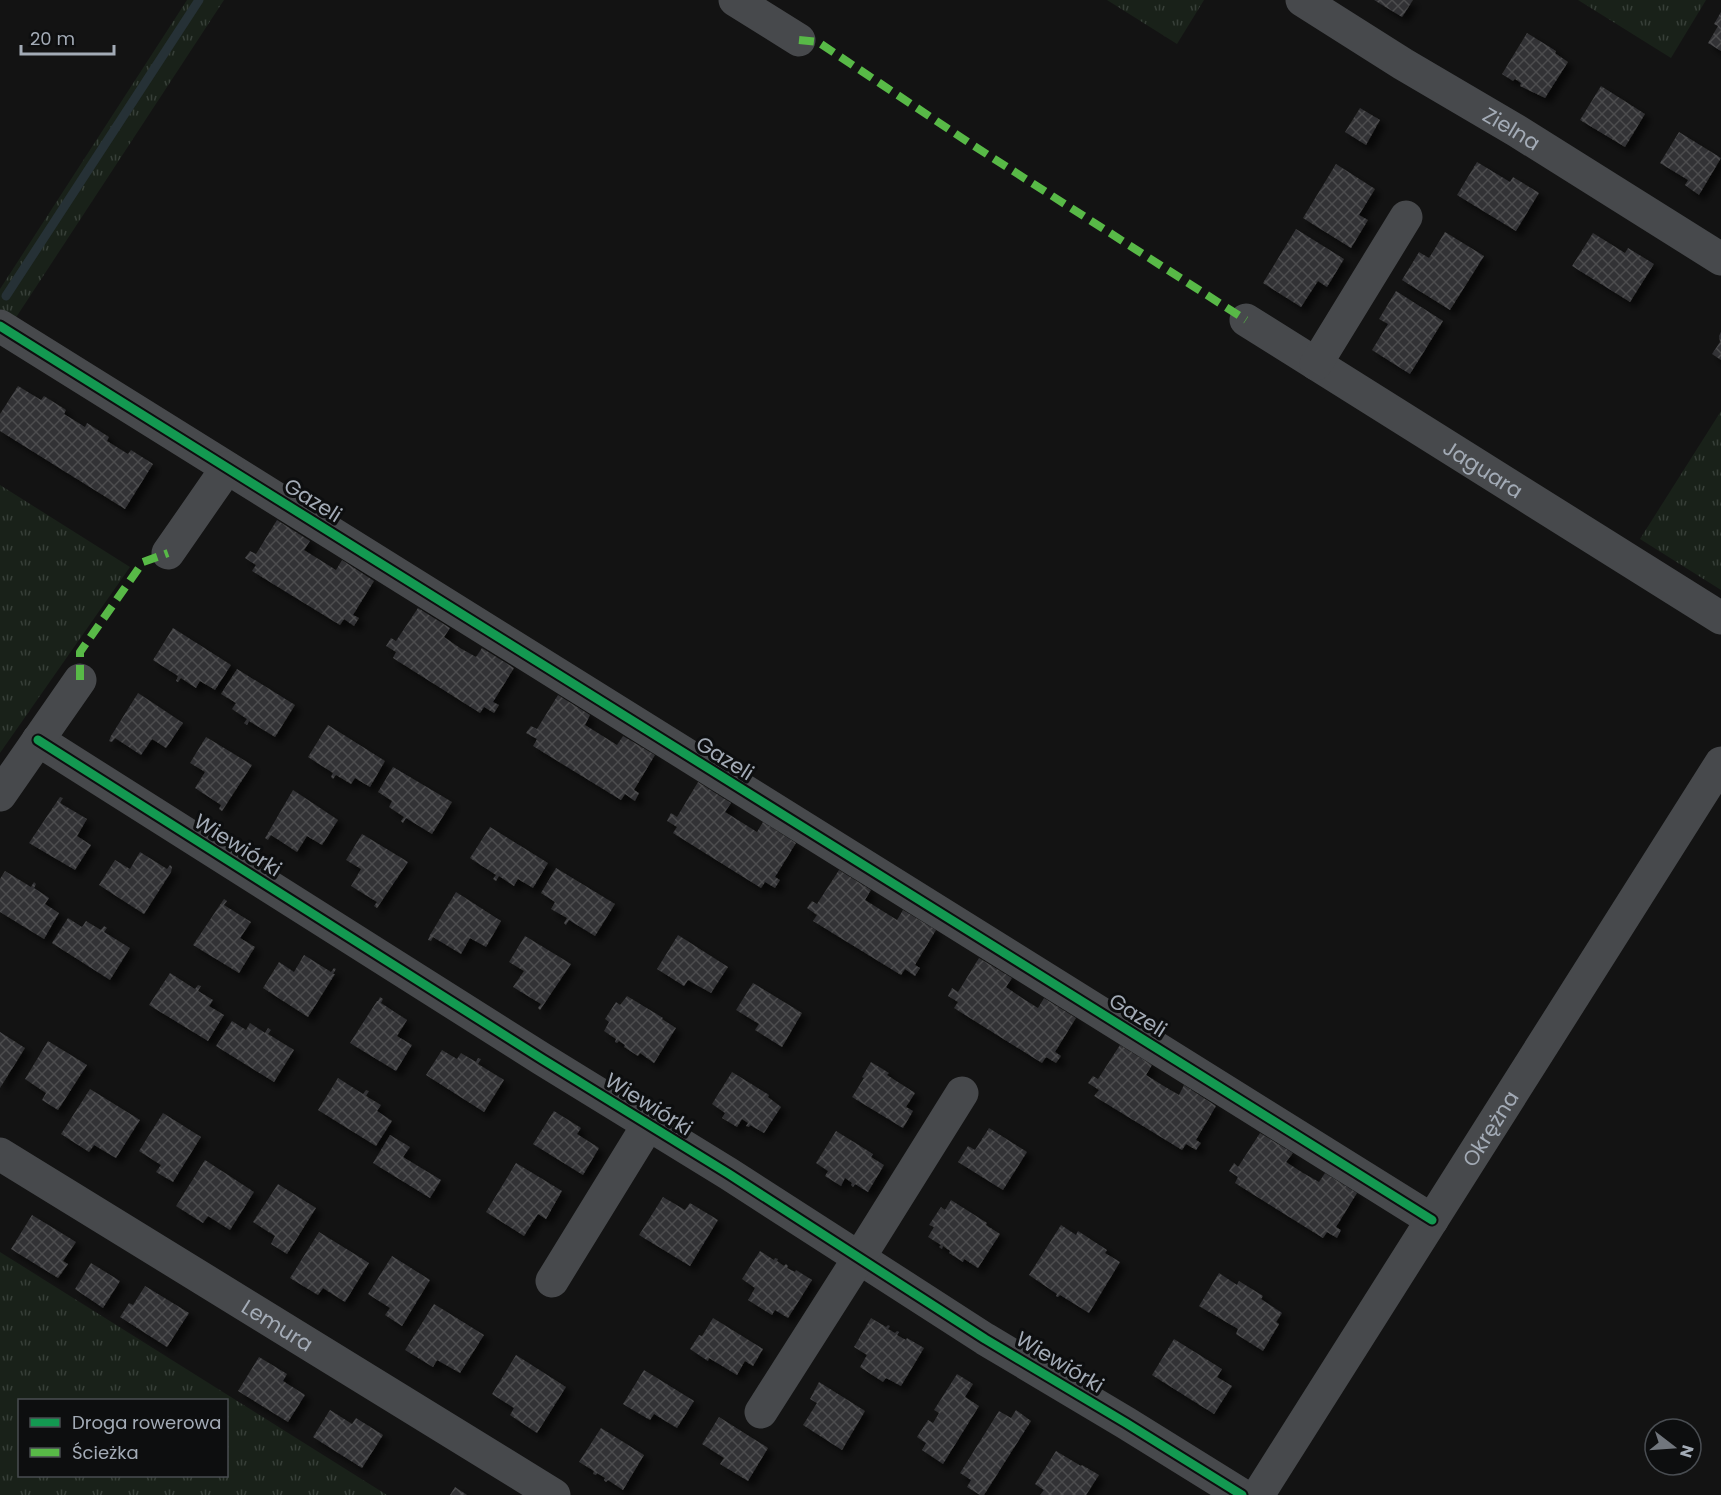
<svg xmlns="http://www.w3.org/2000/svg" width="1721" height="1495" font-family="Poppins,sans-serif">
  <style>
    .grass { fill: url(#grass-tufts); fill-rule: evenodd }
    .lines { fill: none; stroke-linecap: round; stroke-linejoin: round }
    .stream { stroke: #263136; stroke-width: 9 }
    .building { fill: url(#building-cross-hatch); filter: url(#shadow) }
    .minor { stroke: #47494c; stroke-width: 33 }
    .quiet { stroke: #58b947; stroke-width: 8; stroke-dasharray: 15 8; stroke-linecap: butt }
    .cycleway-casing { stroke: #0d0e0f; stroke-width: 13 }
    .cycleway { stroke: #139951; stroke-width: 9 }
    .labels { text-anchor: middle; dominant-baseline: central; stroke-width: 6; stroke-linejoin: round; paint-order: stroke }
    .street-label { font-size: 21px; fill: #a3abb6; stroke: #0d0e0f }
  </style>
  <defs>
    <pattern id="grass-tufts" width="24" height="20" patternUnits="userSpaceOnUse" patternTransform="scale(1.5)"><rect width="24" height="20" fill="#192119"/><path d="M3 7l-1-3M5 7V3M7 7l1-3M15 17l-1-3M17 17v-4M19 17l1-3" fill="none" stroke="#373f38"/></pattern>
    <pattern id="building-cross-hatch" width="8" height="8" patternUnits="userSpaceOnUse" patternTransform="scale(1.5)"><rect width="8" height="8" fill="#323234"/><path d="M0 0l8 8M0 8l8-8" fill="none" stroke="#4d4d4f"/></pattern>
    <filter id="shadow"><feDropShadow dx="5.5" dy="5.5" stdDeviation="3" flood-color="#0009"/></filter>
  </defs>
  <rect width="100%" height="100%" fill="#131313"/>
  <!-- grass -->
  <g class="grass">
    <polygon points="187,0 224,0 15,319 0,309 0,289"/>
    <polygon points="1107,0 1204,0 1177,44"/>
    <polygon points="1578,0 1706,0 1671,58"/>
    <polygon points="1721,411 1721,590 1640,539"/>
    <polygon points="0,485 130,567 0,753"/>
    <path d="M 0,1252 L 387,1495 L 0,1495 ZM 20,1400 L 226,1400 L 226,1476 L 20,1476 Z"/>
  </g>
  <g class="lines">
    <!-- stream -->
    <polyline class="stream" points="6,296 199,0"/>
  </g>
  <!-- building -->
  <g class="building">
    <polygon points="1374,0 1413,0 1402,17"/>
    <polygon points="1721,12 1721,51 1708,43 1718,26 1714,24"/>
    <polygon points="1527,33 1556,51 1555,53 1568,62 1545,98 1520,86 1521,83 1515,79 1513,81 1502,74"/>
    <polygon points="1601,86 1645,114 1625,147 1580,120"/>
    <polygon points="1360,108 1380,120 1366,145 1345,132"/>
    <polygon points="1679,132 1721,158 1699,195 1685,185 1688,180 1660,163"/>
    <polygon points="1477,162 1510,182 1513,177 1539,193 1516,231 1457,195"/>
    <polygon points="1336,164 1375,189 1359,215 1368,220 1351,248 1303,218"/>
    <polygon points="1296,229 1344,259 1327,287 1318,281 1301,307 1263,283"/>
    <polygon points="1445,232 1484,256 1450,310 1402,280 1419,252 1429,258"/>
    <polygon points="1593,233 1625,253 1628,248 1654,264 1630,302 1572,266"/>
    <polygon points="1396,291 1443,321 1410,374 1372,350 1388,324 1379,319"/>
    <polygon points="1721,332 1721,360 1712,354 1720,342 1719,336"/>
    <polygon points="18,386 41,400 44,396 66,410 64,414 85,427 87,423 109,437 107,441 128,454 131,450 153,464 125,509 0,431 0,414"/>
    <polygon points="277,520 310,541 304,550 336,570 342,560 374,581 353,615 359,618 354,626 344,619 340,625 252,571 256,565 245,558 250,551 256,554"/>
    <polygon points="418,608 450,628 444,637 460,648 476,657 482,648 514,668 493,702 499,705 494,713 484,707 480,713 393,658 396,652 386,646 391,638 396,641"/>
    <polygon points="173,628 231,665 215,690 200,681 196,688 181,678 178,682 176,681 178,676 153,660"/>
    <polygon points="237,669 295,705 275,737 249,721 247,725 244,723 247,719 232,709 236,703 221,694"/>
    <polygon points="138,693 183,723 166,748 152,739 141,755 115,738 112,742 109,741 111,736"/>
    <polygon points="558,695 590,715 585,725 617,745 623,736 655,755 634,790 639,793 635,801 625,794 621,800 533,746 537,739 526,733 531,726 537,729"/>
    <polygon points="328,725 385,761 370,787 355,778 351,784 336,775 333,779 331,777 333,773 308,757"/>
    <polygon points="206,737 252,765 222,811 219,809 221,805 195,788 205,772 190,763"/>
    <polygon points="393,767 452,802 432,834 406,818 403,823 401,821 404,817 389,807 392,801 378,792"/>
    <polygon points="698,782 731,803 725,812 757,832 763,822 796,843 775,877 780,880 775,888 765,882 761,888 673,833 677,827 667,821 671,813 677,817"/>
    <polygon points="293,790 338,820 322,845 307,836 297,852 271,835 268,840 265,838"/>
    <polygon points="60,797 63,798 60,803 87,819 77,836 91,845 75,870 29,843"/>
    <polygon points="490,827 548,863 533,888 518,879 514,886 499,876 496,881 493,879 496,875 470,858"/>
    <polygon points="362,834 408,862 377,908 374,906 377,902 351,886 361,869 346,860"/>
    <polygon points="140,852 167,869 170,865 172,867 171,872 144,914 99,885 115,860 130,869"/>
    <polygon points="556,868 615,904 595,936 569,920 566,925 564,923 567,918 551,909 555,902 541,893"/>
    <polygon points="839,870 871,890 865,900 897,920 903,910 936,930 915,965 920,968 915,976 905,969 901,975 813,921 817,915 807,908 812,901 817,904"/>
    <polygon points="5,871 31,887 34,882 36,884 34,888 49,898 45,904 59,913 44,939 0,912 0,879"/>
    <polygon points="456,892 501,921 486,947 470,938 461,954 433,937 431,941 428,940 430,935"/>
    <polygon points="224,899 227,901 224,905 251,922 240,938 255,947 239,973 193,945"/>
    <polygon points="68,918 82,927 86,921 101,930 104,926 107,928 104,932 130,948 110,980 52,943"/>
    <polygon points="678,935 728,967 711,993 688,980 684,986 657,969"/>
    <polygon points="525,936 571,964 540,1010 538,1008 541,1004 513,987 524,971 509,962"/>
    <polygon points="304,955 331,972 334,968 336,969 333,974 335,974 308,1017 263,988 279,962 294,972"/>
    <polygon points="979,958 1012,978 1006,987 1022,998 1038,1008 1044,998 1076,1018 1055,1052 1061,1056 1056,1063 1046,1057 1042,1063 954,1008 958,1002 948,996 952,988 958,992"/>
    <polygon points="170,973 195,989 198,985 201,986 198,991 213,1000 209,1006 224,1015 208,1041 149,1005"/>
    <polygon points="753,983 802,1013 782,1047 755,1030 759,1024 736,1010"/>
    <polygon points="627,996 663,1018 662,1019 676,1028 654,1063 640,1053 638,1056 624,1047 625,1045 619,1041 617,1043 615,1042 616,1039 604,1031 609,1022 605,1019 616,1002 620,1005"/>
    <polygon points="380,997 383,999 381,1003 407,1020 397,1036 412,1045 396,1071 350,1043 377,1001 378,1001"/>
    <polygon points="232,1021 246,1030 250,1023 265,1033 268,1028 271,1030 268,1034 294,1050 274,1082 216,1046"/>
    <polygon points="0,1032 25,1048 0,1088"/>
    <polygon points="48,1041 87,1065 58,1110 42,1100 46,1093 25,1079"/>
    <polygon points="1120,1045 1152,1065 1146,1075 1162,1085 1179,1095 1184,1085 1216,1106 1196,1140 1201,1143 1196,1150 1186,1144 1182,1150 1094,1096 1099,1090 1088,1083 1093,1076 1098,1079"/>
    <polygon points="442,1050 457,1059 461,1053 476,1062 478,1058 481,1059 478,1064 504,1080 484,1112 426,1075"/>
    <polygon points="871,1062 889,1073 887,1075 915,1093 906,1107 913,1111 903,1128 852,1097 864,1078 862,1077"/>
    <polygon points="732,1072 769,1095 768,1097 781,1107 764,1133 750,1125 749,1127 746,1126 748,1123 742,1119 737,1127 722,1118 725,1113 712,1104"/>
    <polygon points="338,1078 363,1094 366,1090 369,1091 366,1096 381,1105 377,1111 392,1121 376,1146 318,1110"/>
    <polygon points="90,1089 140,1120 116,1158 94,1145 89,1152 61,1134"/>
    <polygon points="554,1111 581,1128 577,1134 599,1148 583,1175 533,1144"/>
    <polygon points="163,1113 201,1137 173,1182 156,1172 161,1165 139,1151"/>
    <polygon points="989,1128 1027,1152 1003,1190 958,1162 968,1146 975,1150"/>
    <polygon points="836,1131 873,1154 871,1157 884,1165 868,1192 855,1184 853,1187 851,1185 852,1183 845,1178 841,1186 825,1176 828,1171 816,1163"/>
    <polygon points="1260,1133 1293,1153 1286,1162 1303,1173 1319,1182 1325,1173 1357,1193 1336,1227 1341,1230 1337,1238 1327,1232 1323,1238 1235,1183 1238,1177 1229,1171 1234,1163 1238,1167"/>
    <polygon points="390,1135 410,1147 403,1157 441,1180 430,1198 373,1163"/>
    <polygon points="205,1160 254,1192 230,1230 208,1216 203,1223 176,1206"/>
    <polygon points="516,1163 562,1191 546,1219 538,1214 524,1236 486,1212"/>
    <polygon points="278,1184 316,1208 287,1254 271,1244 275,1236 253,1222"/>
    <polygon points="663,1197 685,1210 690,1203 718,1220 690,1266 639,1235"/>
    <polygon points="951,1200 987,1223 986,1225 1000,1234 978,1268 964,1259 963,1262 949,1253 950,1251 943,1246 942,1249 939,1247 941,1245 928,1237 934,1227 929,1225 941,1207 945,1210"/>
    <polygon points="32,1215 76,1242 63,1261 68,1264 58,1278 11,1249"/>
    <polygon points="1061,1225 1076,1235 1078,1231 1107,1250 1105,1253 1120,1262 1089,1313 1060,1295 1058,1297 1056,1296 1057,1294 1029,1275"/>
    <polygon points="319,1232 369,1263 345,1302 323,1288 318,1295 290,1278"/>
    <polygon points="760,1251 774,1260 775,1258 778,1259 777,1261 784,1266 786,1264 788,1266 787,1268 795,1272 796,1270 812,1280 788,1318 775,1310 772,1315 748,1300 755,1288 742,1279"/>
    <polygon points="392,1256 430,1280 402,1326 385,1315 390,1308 368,1294"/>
    <polygon points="91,1263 120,1281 103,1308 75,1289"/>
    <polygon points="1219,1273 1237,1285 1239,1281 1263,1296 1261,1299 1282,1313 1276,1322 1279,1324 1263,1351 1236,1334 1238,1329 1199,1306"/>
    <polygon points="145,1286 189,1313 167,1347 120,1317 129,1303 133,1305"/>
    <polygon points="434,1304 484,1335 460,1373 437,1360 433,1367 405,1350"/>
    <polygon points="713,1318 763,1349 753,1366 745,1361 737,1375 709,1358 708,1361 690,1349 699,1335 702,1336"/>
    <polygon points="871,1318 886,1327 888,1325 890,1326 888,1329 895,1333 897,1331 899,1332 897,1335 906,1340 907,1338 924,1348 901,1386 886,1378 883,1382 860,1367 867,1355 854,1347"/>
    <polygon points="1174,1339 1222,1369 1217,1377 1232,1386 1214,1414 1152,1375"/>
    <polygon points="516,1355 566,1387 537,1433 510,1415 514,1408 492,1394"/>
    <polygon points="259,1357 287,1374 283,1381 305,1395 288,1422 238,1391"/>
    <polygon points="644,1370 694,1401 677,1428 654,1414 650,1420 623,1404"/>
    <polygon points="957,1374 973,1384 965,1397 979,1406 943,1464 922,1450 926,1443 917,1437 928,1420 933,1423 939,1413 934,1410"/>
    <polygon points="819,1382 865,1411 842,1450 803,1425 817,1403 810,1399"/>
    <polygon points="330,1410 352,1424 356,1418 383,1435 362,1468 313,1437"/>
    <polygon points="1016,1410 1031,1421 984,1495 980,1495 967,1487 971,1480 960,1473 999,1411 1011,1418"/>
    <polygon points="719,1417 768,1448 748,1481 720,1464 724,1458 702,1444"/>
    <polygon points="601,1428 644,1455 623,1490 608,1480 606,1482 604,1480 605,1478 597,1473 596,1475 593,1474 594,1471 579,1462"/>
    <polygon points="1056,1451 1081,1466 1082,1465 1099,1475 1086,1495 1040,1495 1044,1490 1035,1484"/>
    <polygon points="455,1487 467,1495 450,1495"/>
  </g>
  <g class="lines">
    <!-- minor -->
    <g class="minor">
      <polyline points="735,0 799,40"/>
      <path id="s1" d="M 1302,0 L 1403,64 L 1517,131 L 1721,259"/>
      <path id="s2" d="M 1246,320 L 1721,618"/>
      <polyline points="0,326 1432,1220"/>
      <polyline points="1316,364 1406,217"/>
      <polyline points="168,553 227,468"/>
      <polyline points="38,740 542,1059 729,1174 985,1339 1126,1423 1242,1495"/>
      <polyline points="0,795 80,680"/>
      <path id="s3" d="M 0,1154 L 554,1495"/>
      <polyline points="552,1281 648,1125"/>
      <polyline points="761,1412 859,1258 962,1093"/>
      <path id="s4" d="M 1258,1495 L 1721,763"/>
    </g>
    <!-- quiet -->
    <g class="quiet">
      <polyline points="799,40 818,42 971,144 1246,320"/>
      <polyline points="80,680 80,652 143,562 168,553"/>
    </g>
    <!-- cycleway casing -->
    <g class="cycleway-casing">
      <g id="cycleway">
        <polyline points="0,326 1432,1220"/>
        <polyline points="38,740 542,1059 729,1174 985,1339 1126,1423 1242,1495"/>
      </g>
    </g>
    <!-- cycleway -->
    <use href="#cycleway" class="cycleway"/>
  </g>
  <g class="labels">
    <!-- street labels -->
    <g class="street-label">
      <text stroke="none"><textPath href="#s1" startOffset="246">Zielna</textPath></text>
      <text stroke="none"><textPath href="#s2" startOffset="280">Jaguara</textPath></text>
      <text transform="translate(313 500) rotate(32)">Gazeli</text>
      <text transform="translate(725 758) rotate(32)">Gazeli</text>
      <text transform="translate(238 845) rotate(32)">Wiewiórki</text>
      <text transform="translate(1138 1015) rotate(32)">Gazeli</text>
      <text transform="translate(649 1104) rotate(32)">Wiewiórki</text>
      <text stroke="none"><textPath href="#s4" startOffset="434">Okrężna</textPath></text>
      <text stroke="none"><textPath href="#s3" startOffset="326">Lemura</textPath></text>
      <text transform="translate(1060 1362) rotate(31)">Wiewiórki</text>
    </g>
  </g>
  <!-- legend -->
  <rect x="18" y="1399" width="210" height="78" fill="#0d0e0f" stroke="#494d52" stroke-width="1.5"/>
  <rect x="30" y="1418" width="30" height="9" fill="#139951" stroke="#494d52" stroke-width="1.5"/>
  <text x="72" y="1429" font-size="18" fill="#a3abb6">Droga rowerowa</text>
  <rect x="30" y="1448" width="30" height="9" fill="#58b947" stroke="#494d52" stroke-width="1.5"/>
  <text x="72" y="1459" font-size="18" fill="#a3abb6">Ścieżka</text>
  <!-- north arrow -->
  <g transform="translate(1673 1447) rotate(107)"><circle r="28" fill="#0d0e0f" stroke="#494d52" stroke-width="1.5"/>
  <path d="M0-4.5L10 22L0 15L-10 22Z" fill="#71767d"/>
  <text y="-9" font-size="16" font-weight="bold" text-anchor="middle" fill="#a3abb6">N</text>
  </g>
  <!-- scale -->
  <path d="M21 45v9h93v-9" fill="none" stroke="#a3abb6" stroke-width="3"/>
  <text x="30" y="45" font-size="18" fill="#a3abb6" stroke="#0d0e0f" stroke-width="4.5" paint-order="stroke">20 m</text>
</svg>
